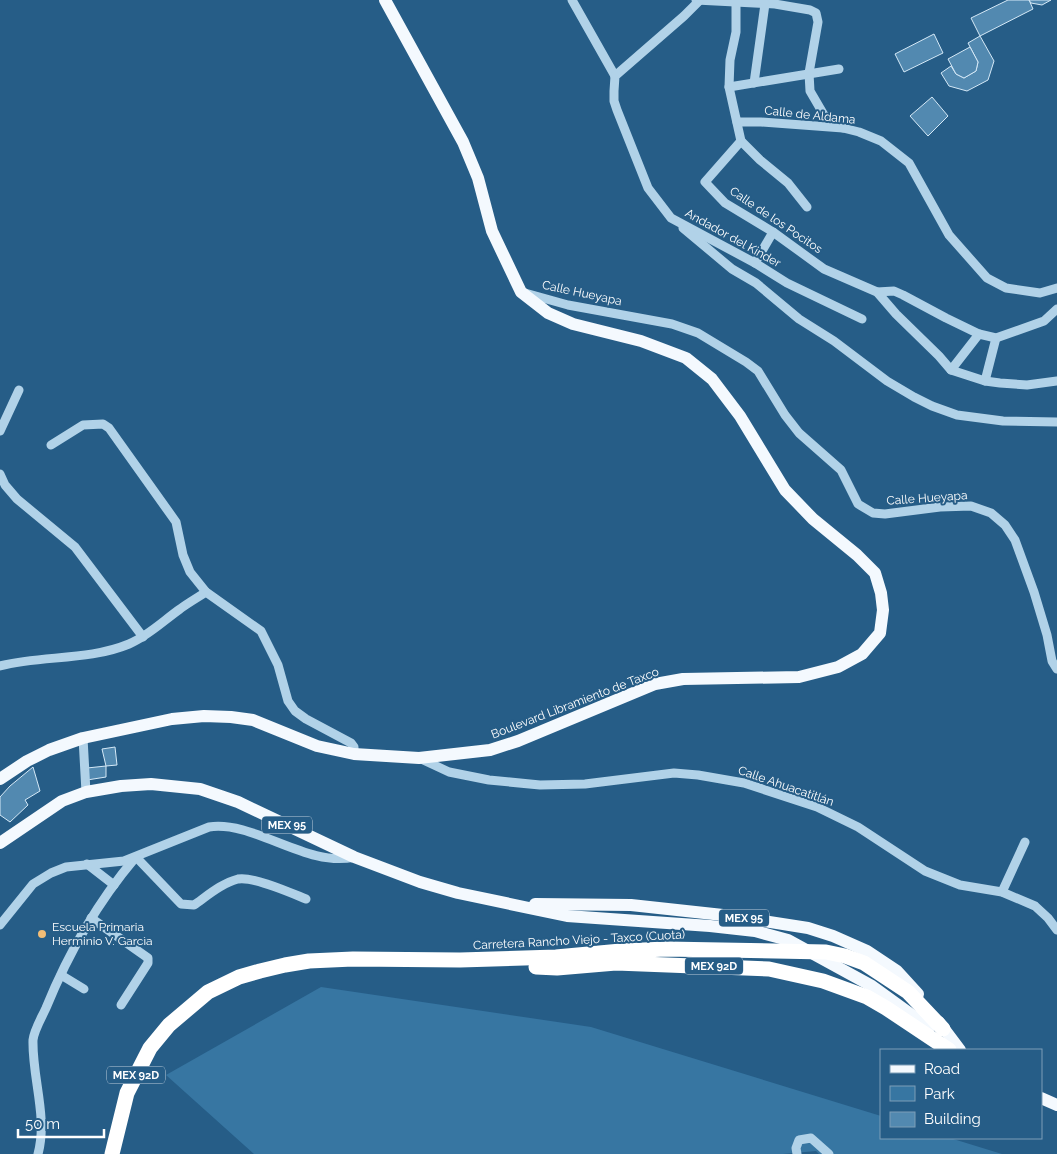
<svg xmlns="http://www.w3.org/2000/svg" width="1057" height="1154" font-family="Raleway,sans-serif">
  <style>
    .green { fill: #3776a2 }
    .building { fill: #5289b0; stroke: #d5e9f7 }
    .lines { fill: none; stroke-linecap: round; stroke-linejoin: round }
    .minor { stroke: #b1d2e8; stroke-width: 9 }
    .major { stroke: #f4f9fe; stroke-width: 12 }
    .highway { stroke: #fff; stroke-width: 15 }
    .poi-dot { fill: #f2bd76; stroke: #265d87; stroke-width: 2 }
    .labels { text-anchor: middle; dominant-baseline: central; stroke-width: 4; stroke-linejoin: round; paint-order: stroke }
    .shield { fill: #265d87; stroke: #becedb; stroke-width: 1 }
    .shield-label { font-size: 11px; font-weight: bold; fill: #fff }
    .street-label { font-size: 12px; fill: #fff; stroke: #265d87 }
    .poi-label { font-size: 12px; fill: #fff; stroke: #265d87; text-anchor: start }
  </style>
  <rect width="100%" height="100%" fill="#265d87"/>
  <!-- green -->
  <polygon class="green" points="321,987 591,1027 881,1116 881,1138 950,1138 1002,1154 819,1154 816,1151 783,1154 254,1154 166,1075"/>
  <!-- building -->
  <g class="building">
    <polygon points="1008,0 1029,0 1033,9 980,36 971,18"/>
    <polygon points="1029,0 1051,0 1042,5 1031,3"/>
    <polygon points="934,34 943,53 904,72 895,54"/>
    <polygon points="980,36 994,61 988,80 967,91 949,86 941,73 951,66 956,74 964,78 976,71 978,62 968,43"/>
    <polygon points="970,47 978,62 976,71 964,78 956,74 948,59"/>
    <polygon points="932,97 948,116 928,136 910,116"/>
    <polygon points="115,747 117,765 106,766 102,749"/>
    <polygon points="106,766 106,777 87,780 87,768"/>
    <polygon points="33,767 40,791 25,800 28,805 10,822 0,815 0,797 10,786"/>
  </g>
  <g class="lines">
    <!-- minor -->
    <g class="minor">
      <polyline points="572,0 615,76"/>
      <polyline points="696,0 775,4 810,10 816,13 818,22 809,73 810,91 824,115 843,128"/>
      <polyline points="699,1 684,16 615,76 614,91 614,101 617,110 648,188 671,218 755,263 787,283 862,319"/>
      <polyline points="736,3 736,32 730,60 729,87 741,141"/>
      <polyline points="754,83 765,4"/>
      <polyline points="729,87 839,69"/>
      <polyline points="737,122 761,122 843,128 859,132 881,141 909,163 949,235 987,278 1006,288 1040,293 1057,288"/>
      <polyline points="741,141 705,182 725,203 773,232 824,269 877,292 896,314 939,356 951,370 985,381 1000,383 1027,385 1057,381"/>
      <polyline points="741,141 760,160 788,183 807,207"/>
      <polyline points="683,228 732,269 756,283 799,319 834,341 887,381 914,397 932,406 957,415 1003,421 1057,422"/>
      <polyline points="755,263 773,232"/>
      <polyline points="877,292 894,291 903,295 946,318 979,334 996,338 1044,321 1057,309"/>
      <polyline points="525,293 568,305 672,324 698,333 746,362 758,371 785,415 799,433 841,470 858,504 873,513 885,514 940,507 971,506 991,513 1005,525 1015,540 1034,592 1047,635 1052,661 1057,669"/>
      <polyline points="951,370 979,334"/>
      <polyline points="985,381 996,338"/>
      <polyline points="0,431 19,390"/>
      <polyline points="51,445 83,425 103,424 109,428 176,522 183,555 190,572 206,592 261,631 278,665 288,701 295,711 306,719 351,743 354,747 354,754"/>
      <polyline points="0,474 5,485 17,499 75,547 143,637"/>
      <path d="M 0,666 C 42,655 88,661 129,644 C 148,636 163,621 180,609 C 188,603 197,598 206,592"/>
      <polyline points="83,738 86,792"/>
      <polyline points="419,758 449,772 489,780 540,785 585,784 674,773 698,775 744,783 817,807 858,827 925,871 960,885 1002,892 1035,906 1048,918 1057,930"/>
      <path d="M 136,857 L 181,904 L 194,905 C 207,896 222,883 238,879 C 253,876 291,893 306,899"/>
      <polyline points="87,864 114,885"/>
      <polyline points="1002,892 1025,842"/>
      <polyline points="91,918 148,958 148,963 121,1005"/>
      <path d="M 0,925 L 33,884 L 51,873 L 66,867 L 124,861 L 209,827 C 254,820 307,868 354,857"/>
      <polyline points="61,975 84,989"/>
      <path d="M 38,1154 C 48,1117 32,1078 33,1040 C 34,1030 42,1017 46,1008 C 68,954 97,903 135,858"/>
      <polyline points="797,1154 796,1148 799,1140 811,1138 829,1154"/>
    </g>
    <!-- major -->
    <g class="major">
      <polyline points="0,779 27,761 49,750 83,738 172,719 204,716 231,717 253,720 317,746 354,754 419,758 490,750 518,741 655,684 683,679 799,677 838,667 862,654 880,633 883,610 881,593 875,573 857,555 813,519 785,490 740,416 712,379 686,358 641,341 573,324 548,313 521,292 492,231 478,178 463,142 385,0"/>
      <polyline points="0,843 62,801 86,792 121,786 151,784 200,789 238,802 354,857 420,882 458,893 567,916 710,926 755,931 788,940 872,986 912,1015 928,1030"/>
      <polyline points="535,904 631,905 732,916 808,928 833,936 867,951 897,971 918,994"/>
      <polyline points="939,1022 960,1050"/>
      <polyline points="1041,1098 1057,1105"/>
    </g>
    <!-- highway -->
    <g class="highway">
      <polyline points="536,967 557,968 616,963 769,969 823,981 867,997 886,1008 949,1050"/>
      <polyline points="112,1154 127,1093 150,1048 169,1025 208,992 239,977 260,971 285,965 309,961 353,959 460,960 556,957 621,951 666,949 826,952 845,956 864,963 908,992 943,1029"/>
    </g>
  </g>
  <!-- markers -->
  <circle class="poi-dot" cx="42" cy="934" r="5"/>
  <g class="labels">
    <!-- shield labels -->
    <g class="shield">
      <rect x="262" y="816.5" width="50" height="17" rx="4"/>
      <rect x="719" y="909.5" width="50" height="17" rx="4"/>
      <rect x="685" y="957.5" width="58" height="17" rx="4"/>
      <rect x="107" y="1066.5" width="58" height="17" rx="4"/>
    </g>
    <g class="shield-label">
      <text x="287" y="825">MEX 95</text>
      <text x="744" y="918">MEX 95</text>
      <text x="714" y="966">MEX 92D</text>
      <text x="136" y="1075">MEX 92D</text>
    </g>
    <!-- street labels -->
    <g class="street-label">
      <text transform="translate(810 115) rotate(6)">Calle de Aldama</text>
      <text transform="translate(776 220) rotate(34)">Calle de los Pocitos</text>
      <text transform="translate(733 238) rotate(29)">Andador del Kinder</text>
      <text transform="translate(582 293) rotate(12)">Calle Hueyapa</text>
      <text transform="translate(927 498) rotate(-4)">Calle Hueyapa</text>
      <text transform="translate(575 703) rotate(-21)">Boulevard Libramiento de Taxco</text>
      <text transform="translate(786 786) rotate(19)">Calle Ahuacatitlán</text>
      <text transform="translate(579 940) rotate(-3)">Carretera Rancho Viejo - Taxco (Cuota)</text>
    </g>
    <!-- poi labels -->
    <g class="poi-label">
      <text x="52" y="927">Escuela Primaria<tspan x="52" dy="14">Herminio V. Garcìa</tspan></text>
    </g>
  </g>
  <!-- legend -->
  <rect x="880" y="1049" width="162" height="90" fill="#265d87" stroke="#7d9eb7"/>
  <rect x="890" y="1065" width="25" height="8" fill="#f4f9fe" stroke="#7d9eb7"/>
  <text x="924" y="1074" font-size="15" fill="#ffffff">Road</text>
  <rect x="890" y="1086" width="25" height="15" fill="#3776a2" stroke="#7d9eb7"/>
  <text x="924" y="1099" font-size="15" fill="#ffffff">Park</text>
  <rect x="890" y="1112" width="25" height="15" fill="#5289b0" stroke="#7d9eb7"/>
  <text x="924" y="1124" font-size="15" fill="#ffffff">Building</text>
  <!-- scale -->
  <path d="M18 1129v8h86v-8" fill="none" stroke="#ffffff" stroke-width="2.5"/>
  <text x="25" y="1129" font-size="15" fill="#ffffff" stroke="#265d87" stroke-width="4" paint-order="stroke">50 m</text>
</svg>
